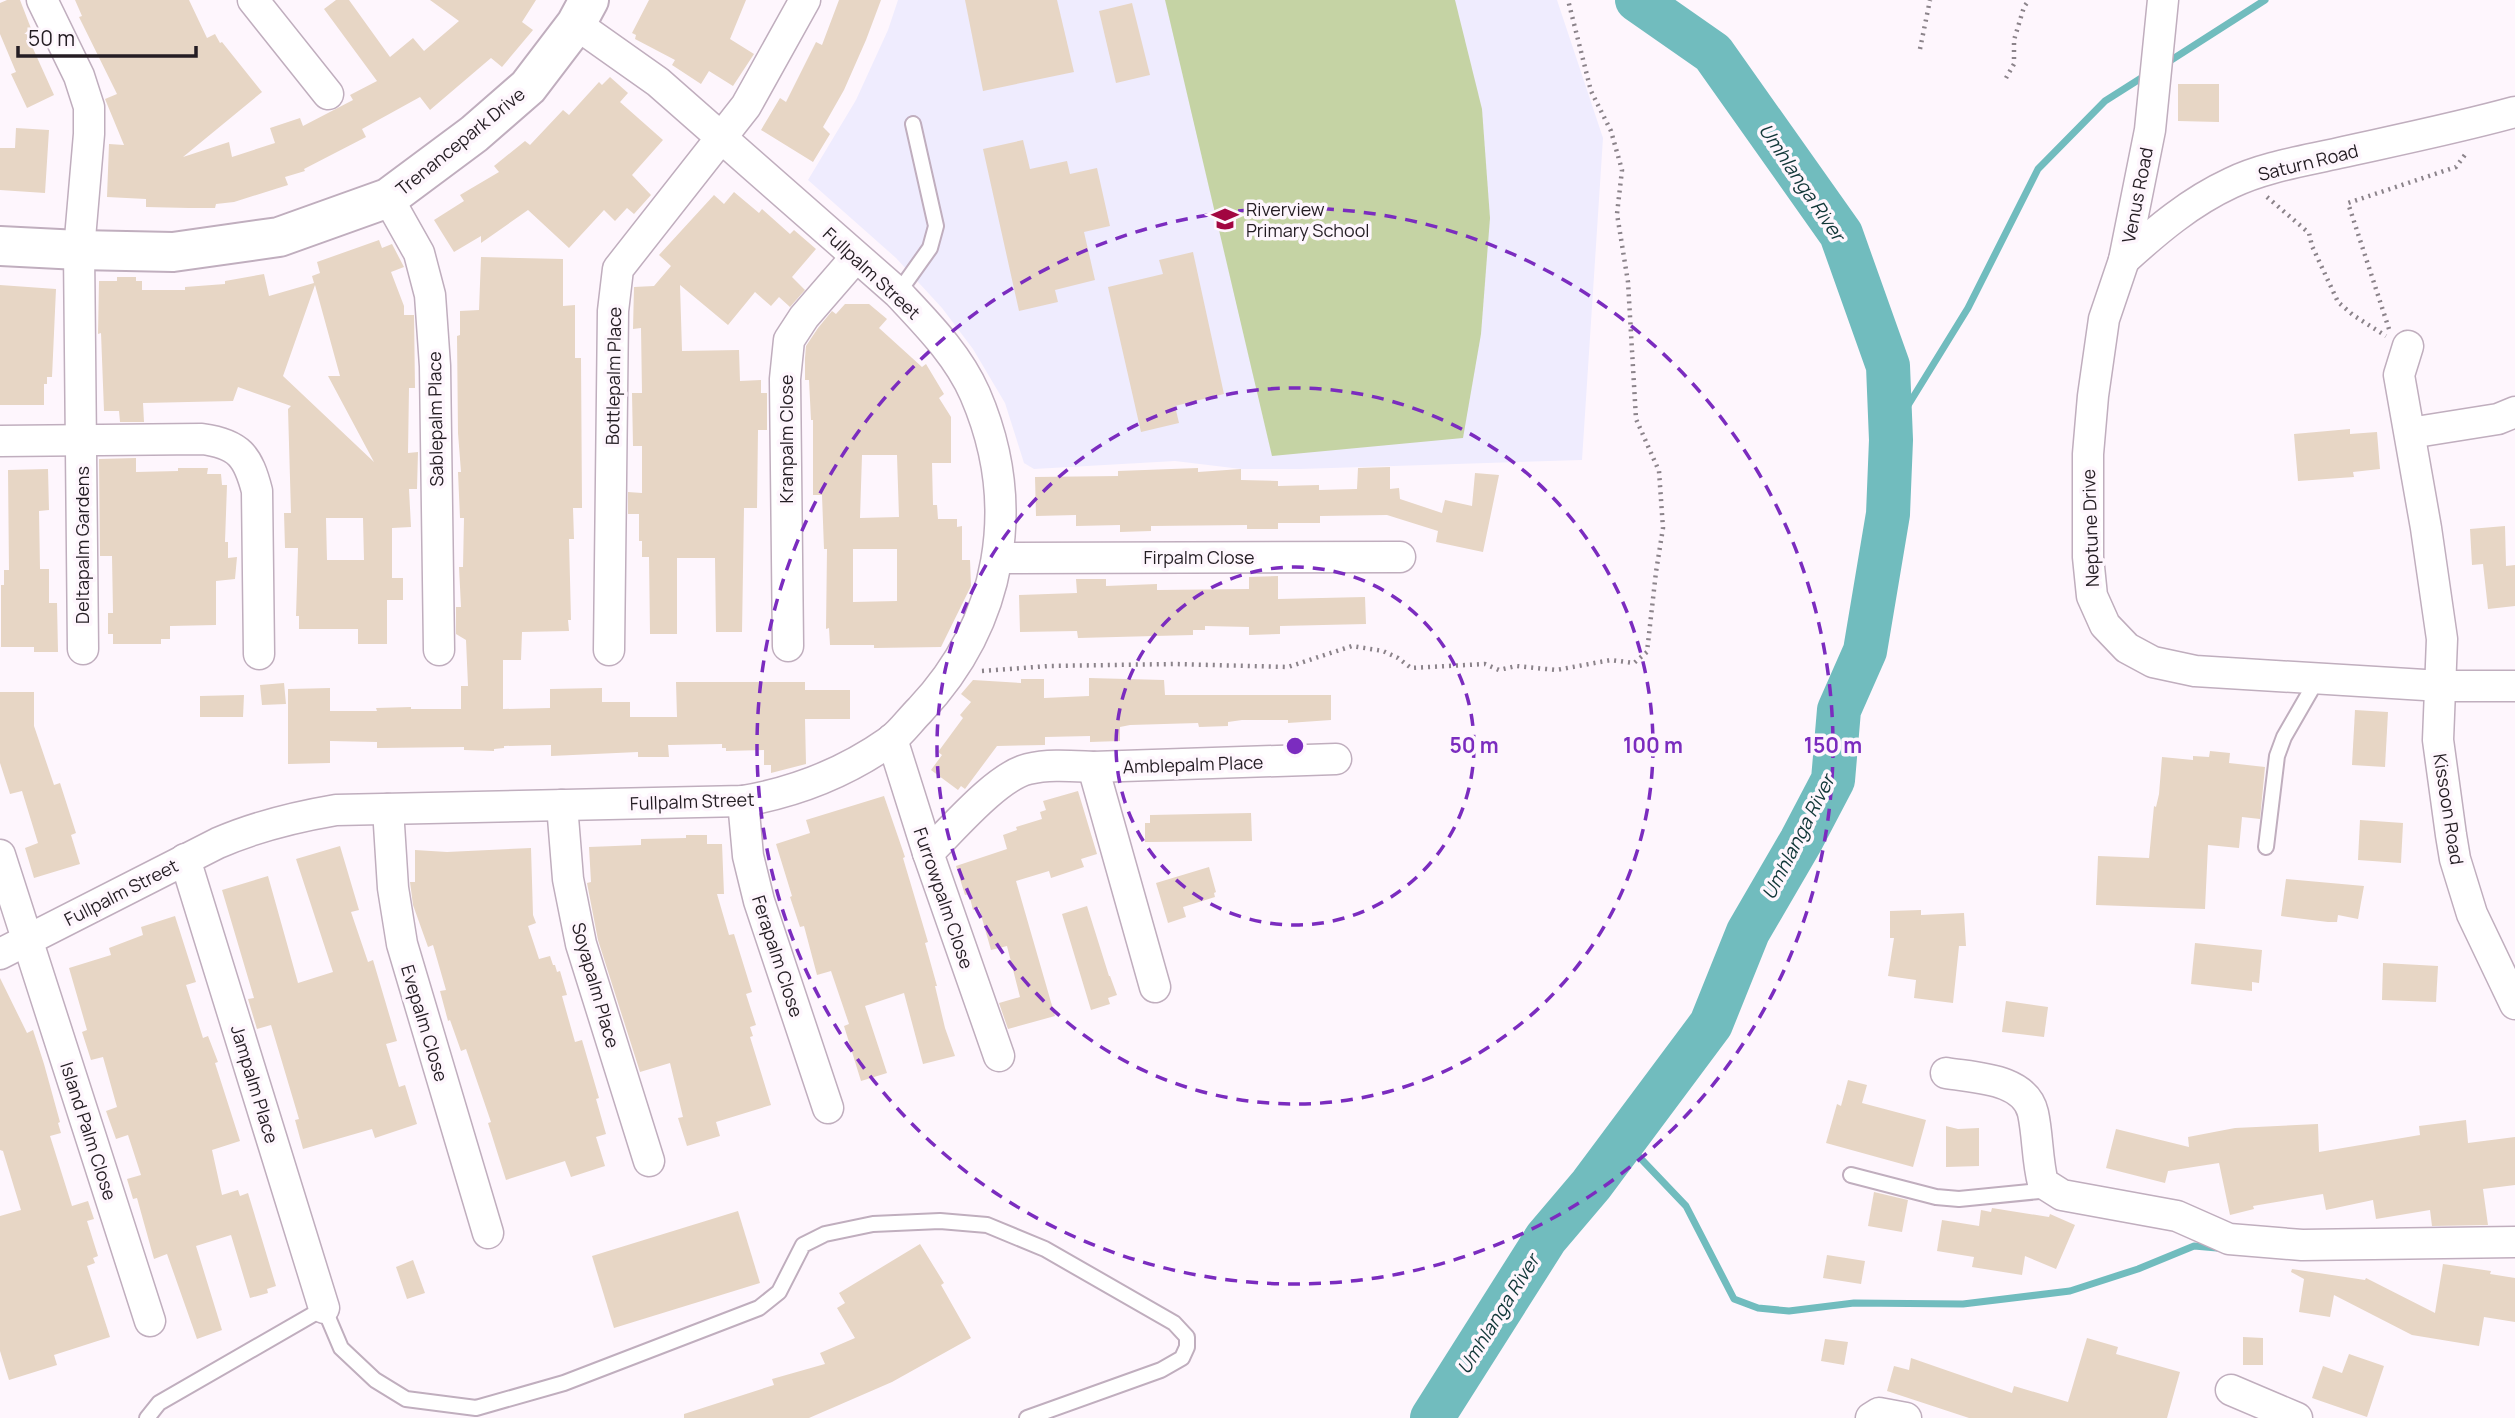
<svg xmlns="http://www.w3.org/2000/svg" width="2515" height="1418" font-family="Manrope,sans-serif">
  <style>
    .commercial { fill: #efecfe }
    .green { fill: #c5d3a4 }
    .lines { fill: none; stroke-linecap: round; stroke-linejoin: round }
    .stream { stroke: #71bcbe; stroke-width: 7 }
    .river { stroke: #71bcbe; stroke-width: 44 }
    .building { fill: #e7d6c5; fill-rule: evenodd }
    .lane-casing { stroke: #c0aebe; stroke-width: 18 }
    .street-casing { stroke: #c0aebe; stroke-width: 33 }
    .secondary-casing { stroke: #c0aebe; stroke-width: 42 }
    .path { stroke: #8b838a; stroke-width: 4.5; stroke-dasharray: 2 5; stroke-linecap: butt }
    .lane { stroke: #fff; stroke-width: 14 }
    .street { stroke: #fff; stroke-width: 30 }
    .secondary { stroke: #fff; stroke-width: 38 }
    .ring { fill: none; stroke: #7b2cbf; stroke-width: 3.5; stroke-dasharray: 12 9 }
    .labels { text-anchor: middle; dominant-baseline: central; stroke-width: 7; stroke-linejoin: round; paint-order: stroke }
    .street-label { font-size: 18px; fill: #241d23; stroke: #fef6fd }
    .poi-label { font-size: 18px; fill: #241d23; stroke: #fef6fd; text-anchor: start }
    .water-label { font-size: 19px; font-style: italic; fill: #103637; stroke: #fef6fd }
    .centre { fill: #7b2cbf; stroke: #fef6fd; stroke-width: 3.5 }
    .ring-label { font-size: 21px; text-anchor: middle; font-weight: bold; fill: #7b2cbf; stroke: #fef6fd; stroke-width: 7; stroke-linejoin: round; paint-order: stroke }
  </style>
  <rect width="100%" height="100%" fill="#fef6fd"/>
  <!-- commercial -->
  <polygon class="commercial" points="898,0 1557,0 1603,138 1582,460 1300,469 1241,469 1175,461 1034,469 1024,463 1005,403 973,349 942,308 896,258 808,180 856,100 888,30"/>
  <!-- green -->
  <polygon class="green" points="1165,0 1455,0 1482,109 1490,218 1481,334 1463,438 1272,456"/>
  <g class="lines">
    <!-- stream -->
    <g class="stream">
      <polyline points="2165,64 2265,0"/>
      <polyline points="1891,433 1968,308 2038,169 2105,101 2146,75"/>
      <polyline points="1624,1141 1686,1206 1734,1299 1758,1308 1789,1311 1854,1303 1963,1304 2070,1291 2138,1269 2194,1246 2217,1248"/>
    </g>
    <!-- river -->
    <polyline class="river" points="1432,1418 1546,1238 1591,1185 1711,1024 1748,932 1801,841 1833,780 1839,710 1865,651 1888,514 1891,440 1888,366 1841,234 1713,53 1637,0"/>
  </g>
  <!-- building -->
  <g class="building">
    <polygon points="7,0 20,0 32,31 26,33 54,95 27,108 11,74 16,72 0,34 0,3"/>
    <polygon points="75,0 189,0 207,38 215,34 220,43 222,42 262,92 183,157 229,142 232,157 275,143 270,128 300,118 303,126 353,100 350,95 377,81 324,9 336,0 349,0 390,57 413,38 424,51 459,21 430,0 536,0 522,22 533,30 502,67 491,58 430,110 420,97 362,129 366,137 304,169 305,171 285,177 288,185 234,202 216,204 215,208 189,208 146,207 146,199 107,197 109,144 124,145 105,99 117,94 79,17 82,16"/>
    <polygon points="649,0 746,0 730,39 754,54 733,86 709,71 701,84 672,65 675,60 635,39 636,35 632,33"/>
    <polygon points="839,0 881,0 866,40 844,90 823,127 830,134 813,162 761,130 780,98 786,102 816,42 822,45"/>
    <polygon points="965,0 1057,0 1074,72 983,91"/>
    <polygon points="1132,3 1150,75 1116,83 1099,11"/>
    <polygon points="610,77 628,93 620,102 663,140 632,175 651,195 634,214 627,208 615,221 604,210 569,248 528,210 481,243 481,236 454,252 434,220 464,201 460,195 499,172 494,166 525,141 530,145 563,110 569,115 599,82 602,85"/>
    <polygon points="2178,84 2219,84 2219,122 2178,121"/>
    <polygon points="16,128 49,130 45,193 0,190 0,148 15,148"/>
    <polygon points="1023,140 1030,169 1067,161 1070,174 1097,168 1110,226 1084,232 1095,280 1055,290 1058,302 1019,311 983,149"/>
    <polygon points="734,192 759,213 762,209 790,234 794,230 816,249 792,277 805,290 790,307 779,297 771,306 755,292 728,325 680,285 682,351 739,350 740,381 761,380 761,393 767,393 767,430 758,430 757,508 744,508 742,632 716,632 715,558 677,558 677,634 650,634 649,557 642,557 642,541 639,541 639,514 628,514 628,492 642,493 642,446 633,446 632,393 642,393 641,328 633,329 634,287 654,286 671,266 659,255 714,195 724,204"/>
    <path d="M 379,240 L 382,248 L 392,244 L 404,267 L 391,272 L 404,306 L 404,315 L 414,315 L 415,388 L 409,388 L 408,453 L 418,452 L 417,489 L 409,489 L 411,527 L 392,528 L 392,578 L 403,578 L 403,600 L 387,600 L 387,644 L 358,644 L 358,629 L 299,629 L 299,616 L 296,616 L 298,548 L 285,548 L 284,513 L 291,513 L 288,409 L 291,406 L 238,387 L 233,401 L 143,403 L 144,422 L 120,422 L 119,411 L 104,411 L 101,333 L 98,334 L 99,281 L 117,281 L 117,277 L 136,277 L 136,281 L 142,281 L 142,290 L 185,290 L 185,287 L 225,284 L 225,281 L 264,274 L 269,296 L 314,283 L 312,276 L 320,273 L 317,262 ZM 315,285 L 340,376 L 328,376 L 374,462 L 283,376 ZM 326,518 L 363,518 L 364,560 L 327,560 Z"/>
    <polygon points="1193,252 1224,394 1175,406 1179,423 1141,432 1108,287 1163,274 1159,260"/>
    <polygon points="481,257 563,259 563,306 575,305 575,358 581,358 582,508 573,508 574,539 569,539 571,620 568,620 569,631 522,632 521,660 503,660 503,709 550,708 550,689 602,688 602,702 630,702 630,717 677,717 676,682 805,682 805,690 850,690 850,719 805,719 806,764 771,773 771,765 764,765 764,750 726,751 726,748 722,748 722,744 668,745 669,757 638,757 638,752 551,756 551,745 504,746 504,748 494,749 494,751 464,750 464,747 377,748 377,742 330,741 330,763 288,764 288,689 330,688 330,711 377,711 376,708 411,707 411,709 461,709 461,686 468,686 466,640 456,634 456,607 461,607 459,567 463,567 464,518 460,518 458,472 461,472 458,433 457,336 460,335 460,311 479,310"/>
    <polygon points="0,285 56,289 52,377 47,377 47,384 44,384 44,405 0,405"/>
    <path d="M 845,304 L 869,304 L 887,319 L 879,328 L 922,367 L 926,364 L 944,394 L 939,398 L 951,417 L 951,463 L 932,463 L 933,505 L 937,505 L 938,519 L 957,519 L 957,527 L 962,526 L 962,560 L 970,560 L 971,586 L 941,647 L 874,648 L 874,645 L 830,645 L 829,628 L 826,629 L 827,549 L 824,549 L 822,495 L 813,495 L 813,420 L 811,420 L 809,380 L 805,380 L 805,358 L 806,346 L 818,328 L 832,311 L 836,314 ZM 862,455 L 897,455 L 899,517 L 860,518 ZM 853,549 L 897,549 L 897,601 L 853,602 Z"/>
    <polygon points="2350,429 2350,434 2377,432 2380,469 2353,472 2354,477 2298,481 2294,434"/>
    <polygon points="136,458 136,472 178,471 178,468 208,468 207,474 221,474 222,485 227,485 225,542 228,542 228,558 237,557 235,579 216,581 216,625 170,626 170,639 161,639 161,644 113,644 113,634 108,634 108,613 113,613 112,556 100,556 99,459"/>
    <polygon points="1390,467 1390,489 1399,488 1400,499 1442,513 1445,500 1472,506 1475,473 1499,475 1483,552 1436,542 1438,531 1387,515 1320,516 1320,523 1278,523 1278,529 1247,529 1247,525 1151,526 1151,531 1120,532 1120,525 1076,526 1076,515 1036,516 1035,477 1118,476 1118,471 1198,468 1198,472 1241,469 1241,480 1278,481 1278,486 1319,485 1319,490 1357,489 1358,468"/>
    <polygon points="48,469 49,510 39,511 40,569 49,569 49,603 57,603 58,652 34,652 34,647 1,647 1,585 4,585 4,570 9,570 8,470"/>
    <polygon points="2505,526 2506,566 2515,565 2515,606 2488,609 2483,564 2472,565 2470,529"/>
    <polygon points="1278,576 1278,599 1365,597 1366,624 1280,626 1280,634 1249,635 1249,627 1205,626 1205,630 1193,630 1193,635 1078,638 1077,631 1020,632 1019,595 1077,593 1076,579 1106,579 1106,586 1157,584 1157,590 1249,589 1249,577"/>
    <polygon points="1089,678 1164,680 1165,695 1331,695 1331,720 1288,723 1288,720 1242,720 1228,722 1228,726 1199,727 1198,723 1130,725 1120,727 1120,741 1090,742 1090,736 1045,737 1045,745 997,746 965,789 961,786 958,790 931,770 942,755 938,752 963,718 960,715 971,702 961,694 973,680 1021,683 1021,679 1044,679 1044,698 1089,696"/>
    <polygon points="284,683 286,704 262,705 260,685"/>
    <polygon points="0,692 34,692 34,726 54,785 60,783 76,833 71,835 80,864 34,878 25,848 38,843 22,791 10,794 0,763"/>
    <polygon points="244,695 243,717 200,717 200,696"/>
    <polygon points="2355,710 2388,712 2385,767 2352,765"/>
    <polygon points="2210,751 2230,753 2229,763 2265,767 2260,819 2242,817 2239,848 2208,845 2205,909 2096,905 2098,856 2149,858 2154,806 2156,807 2159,794 2162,757 2193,760 2193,756 2209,757"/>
    <polygon points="1078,791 1097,854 1081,859 1084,867 1051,878 1049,871 1016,881 1055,1016 1008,1029 999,1003 1020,997 1007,946 991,950 979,908 973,910 969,894 965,895 956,866 1007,849 1003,835 1017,830 1016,827 1042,819 1040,812 1046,810 1043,801"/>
    <polygon points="884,796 905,857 903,858 928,942 925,943 937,986 935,986 945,1028 955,1056 923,1064 904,993 865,1006 887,1073 861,1081 844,1026 849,1024 831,971 817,975 804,926 800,927 790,897 792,896 776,844 810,833 806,820"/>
    <polygon points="1251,813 1252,841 1145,842 1145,823 1150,823 1150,815"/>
    <polygon points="2360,820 2403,823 2401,863 2358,860"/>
    <polygon points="686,835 707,835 707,844 722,844 724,894 717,894 729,935 734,934 752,992 746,994 756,1025 750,1027 753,1036 750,1037 771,1105 716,1122 720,1136 687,1146 678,1118 683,1117 670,1063 640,1072 598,940 587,883 591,882 589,847 641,845 641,839 686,838"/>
    <polygon points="340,846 359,910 351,912 368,962 373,960 397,1041 386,1044 399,1087 405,1085 417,1124 375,1138 372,1129 303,1149 295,1120 299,1119 271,1025 257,1029 248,999 254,998 222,890 268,876 298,983 333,972 296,859"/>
    <polygon points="531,848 533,915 536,923 528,926 539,959 550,956 553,965 555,965 557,972 560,971 567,995 562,996 575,1042 582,1040 599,1098 596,1099 606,1134 596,1137 605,1166 571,1177 565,1161 506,1180 488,1123 491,1122 466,1049 461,1051 450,1020 448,1021 440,991 446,990 433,945 428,947 413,905 410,882 415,882 415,850 447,852"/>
    <polygon points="1209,867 1216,892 1214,893 1215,897 1183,907 1186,917 1168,923 1156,883"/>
    <polygon points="2286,879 2364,886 2358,919 2338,915 2337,922 2328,922 2281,916"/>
    <polygon points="1087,906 1109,976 1110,976 1117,995 1108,998 1110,1004 1091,1010 1062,914"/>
    <polygon points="1921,910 1921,915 1964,913 1966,946 1959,946 1953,1003 1914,998 1916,980 1888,976 1894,938 1890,938 1890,911"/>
    <polygon points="175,916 196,982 186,985 203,1038 208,1036 218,1062 215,1063 240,1141 212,1150 222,1195 238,1190 240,1196 248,1193 276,1286 267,1289 268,1293 250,1298 231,1235 196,1246 222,1330 197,1339 167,1254 154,1259 137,1198 133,1199 127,1179 141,1175 128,1135 116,1139 106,1111 117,1107 103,1057 91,1060 82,1032 87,1030 69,968 111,955 109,948 143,935 141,927"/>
    <polygon points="2195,943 2262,950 2259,983 2252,982 2252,991 2191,984"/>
    <polygon points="2383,963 2438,966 2436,1002 2382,1000"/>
    <polygon points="0,978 27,1033 33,1030 44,1064 60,1122 58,1123 61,1133 50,1136 72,1206 88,1201 94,1219 87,1221 98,1256 93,1258 95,1263 87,1266 110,1337 54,1355 57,1365 9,1380 0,1351 0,1216 21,1210 3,1151 0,1150"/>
    <polygon points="2006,1001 2048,1007 2044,1037 2002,1032"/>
    <polygon points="1848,1080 1867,1085 1862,1103 1926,1120 1913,1167 1826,1143 1837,1104 1841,1106"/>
    <polygon points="2466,1120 2468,1143 2515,1137 2515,1185 2483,1189 2488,1225 2432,1226 2430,1210 2376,1219 2373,1200 2326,1210 2323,1194 2253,1206 2254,1209 2230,1215 2219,1163 2168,1171 2165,1183 2106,1168 2116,1129 2189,1147 2188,1137 2235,1128 2318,1124 2319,1152 2420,1135 2419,1126"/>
    <polygon points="1946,1126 1958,1129 1979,1128 1979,1166 1946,1167"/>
    <polygon points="1874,1192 1908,1200 1902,1232 1868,1226"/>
    <polygon points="1992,1208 2049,1217 2050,1214 2075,1225 2056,1269 2025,1256 2022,1275 1972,1267 1974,1257 1937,1251 1942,1220 1979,1226 1981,1210 1991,1212"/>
    <polygon points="738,1211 760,1283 614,1328 592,1256"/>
    <polygon points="920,1244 944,1283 941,1285 971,1338 892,1382 809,1418 684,1418 684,1414 774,1385 772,1379 825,1364 820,1353 855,1338 837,1308 845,1303 839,1293"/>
    <polygon points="1827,1255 1865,1261 1861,1284 1823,1278"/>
    <polygon points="413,1260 425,1293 407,1299 396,1267"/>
    <polygon points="2443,1264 2491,1271 2490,1274 2515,1278 2515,1322 2484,1317 2479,1346 2412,1335 2334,1295 2330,1317 2299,1312 2304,1279 2291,1272 2292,1269 2365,1280 2366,1278 2435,1313"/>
    <polygon points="2243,1337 2263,1338 2263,1365 2243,1365"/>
    <polygon points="2087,1338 2118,1347 2116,1354 2180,1372 2167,1418 1969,1418 1887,1391 1894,1366 1909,1370 1911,1358 2012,1393 2014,1386 2068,1402"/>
    <polygon points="1825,1339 1848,1342 1844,1365 1821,1361"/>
    <polygon points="2349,1354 2384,1366 2367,1417 2312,1398 2323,1366 2342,1373"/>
  </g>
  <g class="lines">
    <!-- lane casing -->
    <g class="lane-casing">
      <g id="lane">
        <polyline points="898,293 930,248 936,226 913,124"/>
        <polyline points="2266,847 2277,756 2284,737 2318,678"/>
        <polyline points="1851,1175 1936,1197 1959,1199 2050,1190"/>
        <polyline points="147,1418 159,1403 324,1308 341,1348 375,1380 406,1399 476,1408 564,1383 759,1308 779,1292 803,1245 825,1234 873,1224 940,1221 987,1225 1045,1249 1174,1323 1187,1337 1187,1347 1182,1358 1161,1370 1027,1418"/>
      </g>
    </g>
    <!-- street casing -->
    <g class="street-casing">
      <g id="street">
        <polyline points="42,0 79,76 89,107 89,134 79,250 83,649"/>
        <polyline points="253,0 328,94"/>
        <polyline points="2163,0 2150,130 2124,260 2104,319 2093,396 2088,454 2088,557 2092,596 2105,625 2127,648 2153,662 2195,671 2441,686 2515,686"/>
        <polyline points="388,198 419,253 430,295 435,366 439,650"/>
        <path d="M 2124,260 C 2157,230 2190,202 2231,183 C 2264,167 2304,161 2339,153 C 2398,140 2457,128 2515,112"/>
        <polyline points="2408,346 2399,375 2426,528 2442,639 2438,740 2451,835 2455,859 2472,914 2515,1004"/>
        <polyline points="2410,433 2498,419 2515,412"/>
        <path d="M 0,441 L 202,439 C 239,444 248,456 257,491 L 259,654"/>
        <polyline points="999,558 1400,557"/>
        <polyline points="788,646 785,379 789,340 804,317 856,257"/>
        <polyline points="609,650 613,311 618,269 746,106 805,0"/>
        <polyline points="892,739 928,853 999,1056"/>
        <polyline points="1093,767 1155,987"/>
        <polyline points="743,801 748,856 759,901 828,1108"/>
        <polyline points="562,805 568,879 581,944 649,1161"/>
        <polyline points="388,809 393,888 402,944 488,1233"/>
        <path d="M 928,853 C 952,830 996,777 1028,769 C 1049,764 1071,766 1093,767 L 1336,759"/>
        <polyline points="0,855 150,1321"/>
        <polyline points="185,859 324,1308"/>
        <path d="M 0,954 L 218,843 C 257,826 295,817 336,810 L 743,801 C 796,792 846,772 890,741 C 901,733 910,720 920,710 C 1002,623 1023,505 975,394 C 958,355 927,324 898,293 L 658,82 L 576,24"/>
        <path d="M 1946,1073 C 1975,1078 2025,1078 2033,1113 C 2038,1136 2037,1160 2043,1183 L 2062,1195 L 2177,1216 L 2229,1239 L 2302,1245 L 2515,1242"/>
        <polyline points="2231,1390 2297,1418"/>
        <polyline points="1871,1418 1879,1413 1906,1418"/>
      </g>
    </g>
    <!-- secondary casing -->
    <g class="secondary-casing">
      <polyline id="secondary" points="0,246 79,250 173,252 279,237 388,198 474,134 528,87 576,24 589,0"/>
    </g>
    <!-- path -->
    <g class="path">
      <polyline points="1920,49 1930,0"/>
      <polyline points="2006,78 2014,64 2014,40 2024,7 2029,0"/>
      <polyline points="2267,197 2309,233 2312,246 2338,302 2353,315 2386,336"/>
      <polyline points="2389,329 2348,203 2456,167 2467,152"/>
      <polyline points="982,671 1049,666 1174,664 1288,667 1352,646 1383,651 1398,658 1411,668 1485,664 1499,670 1516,666 1556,670 1611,660 1634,663 1647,652 1656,572 1663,528 1659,471 1636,419 1628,282 1617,214 1622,170 1611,131 1591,91 1568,0"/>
    </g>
    <!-- lane -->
    <use href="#lane" class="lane"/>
    <!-- street -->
    <use href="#street" class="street"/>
    <!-- secondary -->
    <use href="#secondary" class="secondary"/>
  </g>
  <!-- distance rings -->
  <g class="ring">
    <circle cx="1295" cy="746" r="179"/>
    <circle cx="1295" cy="746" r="358"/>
    <circle cx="1295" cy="746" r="538"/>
  </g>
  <!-- icons -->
  <defs>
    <g id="school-bare" transform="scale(2.1)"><path d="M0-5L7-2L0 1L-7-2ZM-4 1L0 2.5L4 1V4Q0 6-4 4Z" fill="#a20541" stroke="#fef6fd" stroke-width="2.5" paint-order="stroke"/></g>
  </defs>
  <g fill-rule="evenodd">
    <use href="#school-bare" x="1225" y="219"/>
  </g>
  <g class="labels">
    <!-- street labels -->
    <g class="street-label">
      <text transform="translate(460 141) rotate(-39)">Trenancepark Drive</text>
      <text transform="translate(2308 162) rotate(-14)">Saturn Road</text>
      <text transform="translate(2137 195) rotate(-79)">Venus Road</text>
      <text transform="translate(872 273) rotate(43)">Fullpalm Street</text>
      <text transform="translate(613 376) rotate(-89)">Bottlepalm Place</text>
      <text transform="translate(435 419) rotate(-91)">Sablepalm Place</text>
      <text transform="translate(786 439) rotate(-90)">Kranpalm Close</text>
      <text transform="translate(2090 528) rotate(-92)">Neptune Drive</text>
      <text transform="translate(82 545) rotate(-90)">Deltapalm Gardens</text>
      <text x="1199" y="557">Firpalm Close</text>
      <text transform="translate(1193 764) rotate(-2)">Amblepalm Place</text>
      <text transform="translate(692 801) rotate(-2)">Fullpalm Street</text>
      <text transform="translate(2449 809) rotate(81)">Kissoon Road</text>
      <text transform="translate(121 892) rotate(-27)">Fullpalm Street</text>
      <text transform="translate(944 898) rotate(71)">Furrowpalm Close</text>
      <text transform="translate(778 956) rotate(72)">Ferapalm Close</text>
      <text transform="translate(596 985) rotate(74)">Soyapalm Place</text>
      <text transform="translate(425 1023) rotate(73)">Evepalm Close</text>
      <text transform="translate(255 1084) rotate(73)">Jampalm Place</text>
      <text transform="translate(89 1131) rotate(72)">Island Palm Close</text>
    </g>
    <!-- poi labels -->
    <g class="poi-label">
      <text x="1246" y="209">Riverview<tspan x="1246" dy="21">Primary School</tspan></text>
    </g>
    <!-- water labels -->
    <g class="water-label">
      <text transform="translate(1802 182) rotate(56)">Umhlanga River</text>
      <text transform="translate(1798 837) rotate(-63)">Umhlanga River</text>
      <text transform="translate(1498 1314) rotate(-58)">Umhlanga River</text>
    </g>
  </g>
  <circle cx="1295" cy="746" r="10" class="centre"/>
  <g class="ring-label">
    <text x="1474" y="753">50 m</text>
    <text x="1653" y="753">100 m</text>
    <text x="1833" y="753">150 m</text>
  </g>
  <!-- scale -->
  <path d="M18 46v10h178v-10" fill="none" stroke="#241d23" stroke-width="3.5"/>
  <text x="28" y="46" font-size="21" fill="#241d23" stroke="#fef6fd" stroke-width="5" paint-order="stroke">50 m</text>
</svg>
